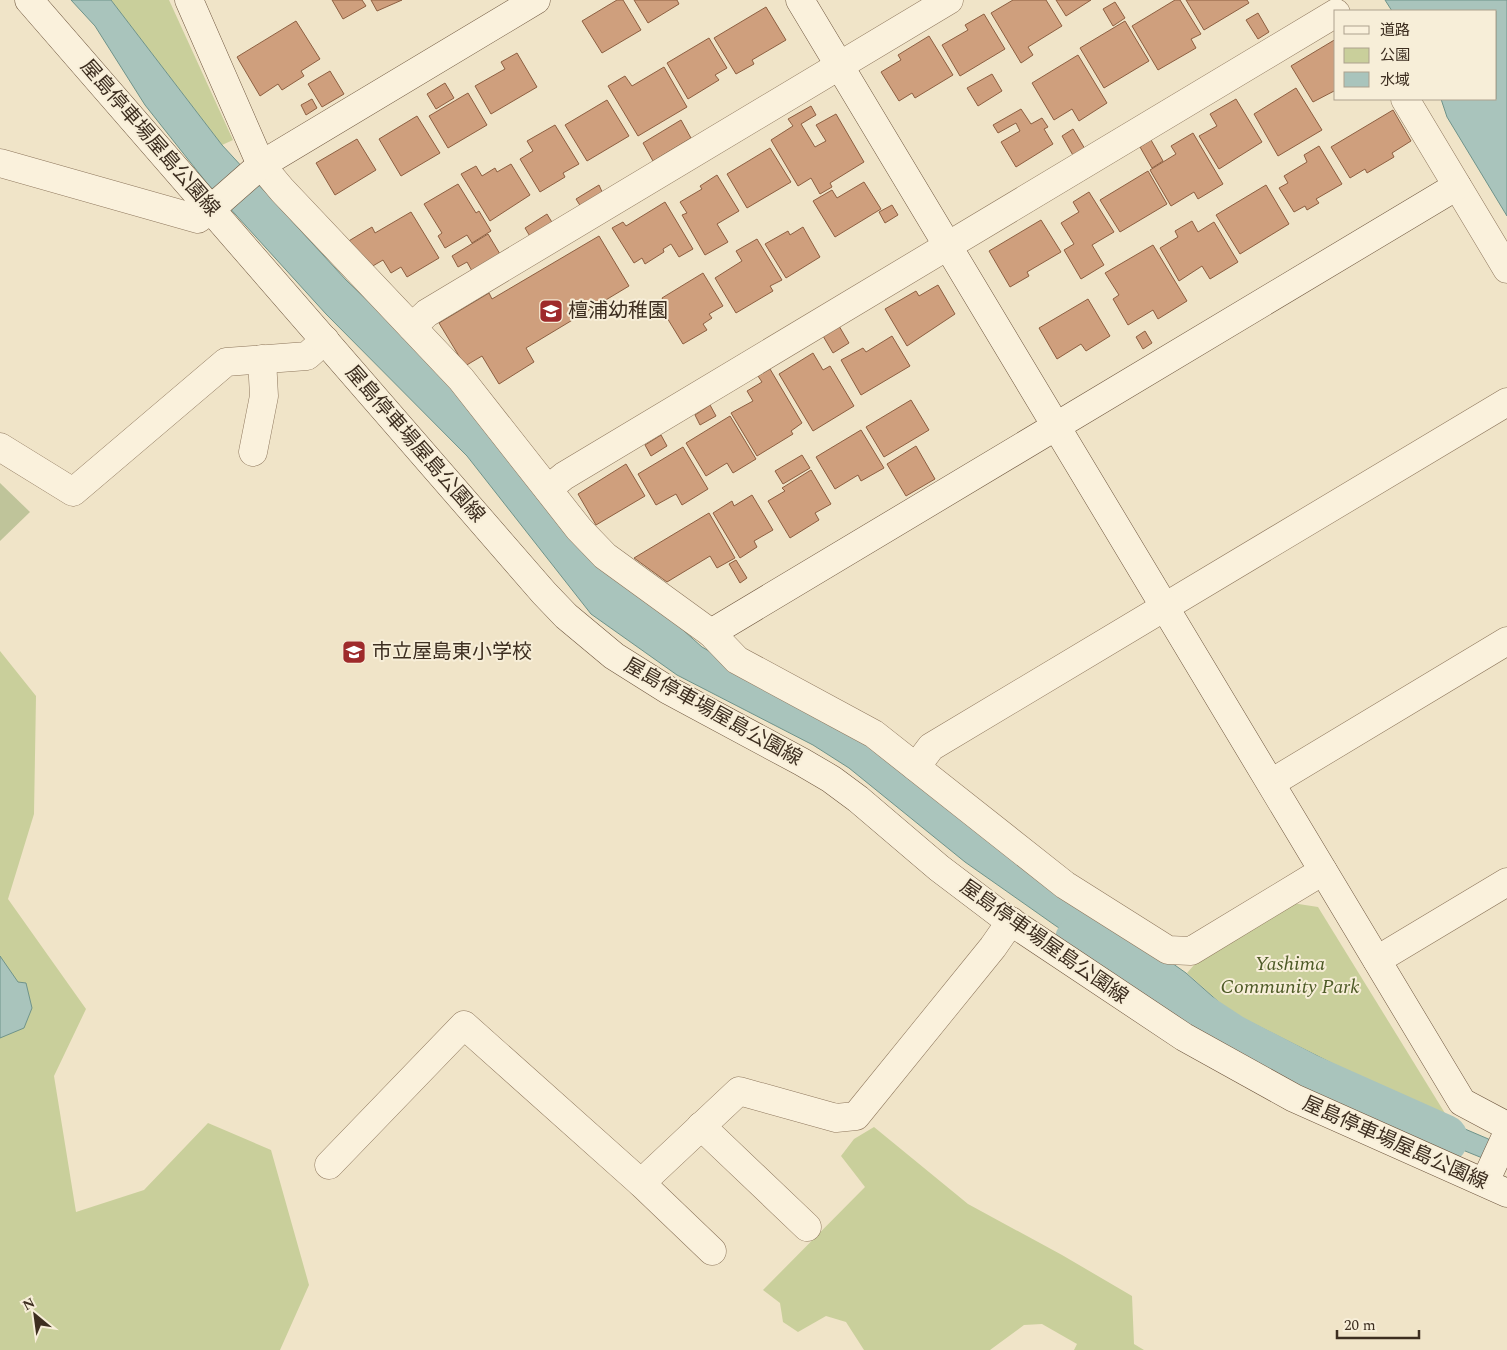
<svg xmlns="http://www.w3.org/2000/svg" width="1507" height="1350" font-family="Spectral,'Noto Sans JP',serif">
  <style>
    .green { fill: #c9cf9b }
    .cemetery { fill: #bfc49a }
    .water { fill: #a9c4bc; stroke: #6f938a }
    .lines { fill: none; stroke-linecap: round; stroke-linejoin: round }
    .river { stroke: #a9c4bc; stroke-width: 50 }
    .building { fill: #cf9f7d; stroke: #8d5f41 }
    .street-casing { stroke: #8d765c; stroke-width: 29 }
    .secondary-casing { stroke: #6f573f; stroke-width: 29 }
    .street { stroke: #faf1dc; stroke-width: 28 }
    .secondary { stroke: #faf1dc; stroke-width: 28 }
    .labels { text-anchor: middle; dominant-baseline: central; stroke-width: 4; stroke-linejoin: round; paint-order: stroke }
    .street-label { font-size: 20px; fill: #3d2e20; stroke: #f7eed8 }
    .poi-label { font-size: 20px; fill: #3d2e20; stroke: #f7eed8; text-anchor: start }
    .park-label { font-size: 20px; font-style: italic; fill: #4d5a26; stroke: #f7eed8 }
  </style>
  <rect width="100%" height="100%" fill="#f0e4c8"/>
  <!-- green -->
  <g class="green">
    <polygon points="111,0 169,0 233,140 222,145"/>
    <polygon points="0,651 36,696 34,814 8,899 86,1009 54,1076 76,1212 144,1190 208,1123 271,1150 309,1285 280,1350 0,1350"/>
    <polygon points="1292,903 1318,907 1451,1123 1230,1012 1187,973 1194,965"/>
    <polygon points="874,1127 968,1204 1062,1255 1132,1296 1134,1344 1144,1350 1074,1350 1077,1344 1042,1324 1024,1325 990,1350 864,1350 846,1322 826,1316 798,1332 783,1322 780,1303 763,1290 865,1187 841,1156 854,1139"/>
  </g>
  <!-- cemetery -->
  <polygon class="cemetery" points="0,483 30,512 0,541"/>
  <!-- water -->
  <g class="water">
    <polygon points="71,0 111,0 222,145 346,280 423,354 654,604 702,647 737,667 827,711 990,834 1186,973 1230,1012 1451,1123 1507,1147 1507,1168 1443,1142 1226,1036 1056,926 965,862 849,768 813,745 677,675 591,614 467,456 326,314 206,182 145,105 95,26"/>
    <polygon points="1385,0 1507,0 1507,216 1447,117 1441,99 1496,99 1496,11 1392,11"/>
    <polygon points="0,956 18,982 26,983 32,1008 24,1028 0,1038"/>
  </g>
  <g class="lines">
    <!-- river -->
    <polyline class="river" points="1080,940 1231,1039 1304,1077 1443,1139"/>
  </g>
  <!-- building -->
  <g class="building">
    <polygon points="332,0 362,0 366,6 343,19"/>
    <polygon points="371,0 402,0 377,11"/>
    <polygon points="617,0 623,0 641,30 602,53 582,21"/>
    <polygon points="634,0 677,0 679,4 648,23"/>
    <polygon points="1013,0 1046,0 1062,26 1028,47 1033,55 1021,63 991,13"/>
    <polygon points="1056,0 1091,0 1066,16"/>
    <polygon points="1175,0 1180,0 1201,34 1191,39 1196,48 1158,70 1132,26"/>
    <polygon points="1186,0 1247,0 1249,3 1204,30"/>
    <polygon points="1115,2 1125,18 1113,26 1103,9"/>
    <polygon points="766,7 786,40 752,60 754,64 736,74 714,38"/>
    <polygon points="1258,13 1269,32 1258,39 1246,20"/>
    <polygon points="984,14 1005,49 960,76 942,45 968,30 965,25"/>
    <polygon points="296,21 320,59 301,71 304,76 282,90 278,84 260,96 237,57"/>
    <polygon points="1125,21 1149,61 1104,88 1080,48"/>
    <polygon points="929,36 953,75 915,98 912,93 899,101 881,72 901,60 898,55"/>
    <polygon points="709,38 727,68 715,75 719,80 688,99 667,63"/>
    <polygon points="1336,39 1336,90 1313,102 1291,66"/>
    <polygon points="517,53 537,87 491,114 475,86 505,69 501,62"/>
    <polygon points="1078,55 1107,103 1079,121 1072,109 1054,120 1032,83"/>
    <polygon points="664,67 687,107 638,136 608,86 625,76 632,86"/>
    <polygon points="330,71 344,94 322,107 308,84"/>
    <polygon points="992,74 1002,91 978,106 967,88"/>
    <polygon points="445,83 454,98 436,109 427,94"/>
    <polygon points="1296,88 1322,130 1278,156 1254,114"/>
    <polygon points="468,93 487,125 448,148 429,116"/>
    <polygon points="312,99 317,108 306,115 301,105"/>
    <polygon points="1236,99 1262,142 1219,169 1199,136 1217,126 1210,114"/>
    <polygon points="607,100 629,136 587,161 565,125"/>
    <polygon points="811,106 816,115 801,124 815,147 826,141 816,125 836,114 864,162 830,183 832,187 820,194 811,178 798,186 771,140 793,126 788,119"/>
    <polygon points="1021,109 1031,124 1042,118 1048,127 1044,129 1053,144 1016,167 1001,142 1020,131 1016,123 998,133 993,125"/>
    <polygon points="1393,110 1411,141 1392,153 1394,157 1367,173 1365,169 1350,178 1331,147"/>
    <polygon points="417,116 440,153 401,176 379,139"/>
    <polygon points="681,120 691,138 653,161 643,143"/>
    <polygon points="555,125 579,164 563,173 565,177 540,192 520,159 533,151 527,141"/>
    <polygon points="1073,129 1085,149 1074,157 1062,136"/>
    <polygon points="1193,133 1223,184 1198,199 1194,192 1171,206 1150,170 1176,154 1171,146"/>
    <polygon points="357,139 376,170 335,195 316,163"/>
    <polygon points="1151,140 1163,161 1152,168 1140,147"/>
    <polygon points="1319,146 1342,184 1316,199 1319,203 1307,210 1305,206 1294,212 1279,188 1288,183 1284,176 1307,162 1304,155"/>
    <polygon points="770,148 791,182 747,208 727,174"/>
    <polygon points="511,164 530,195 490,221 461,174 476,166 482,176 495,168 497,172"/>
    <polygon points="1148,171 1167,204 1120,232 1100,200"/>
    <polygon points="717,175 739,211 717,224 728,242 705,255 682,215 687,213 680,202 702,189 700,186"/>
    <polygon points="864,182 881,209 835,237 813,201 832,190 837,198"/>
    <polygon points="458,184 476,213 479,211 491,231 472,243 467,235 445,248 438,236 442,233 424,204"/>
    <polygon points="599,185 603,194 581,207 576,199"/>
    <polygon points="1266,185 1289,224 1240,254 1216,215"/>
    <polygon points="1089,192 1114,232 1092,245 1104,265 1081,279 1064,250 1074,244 1061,223 1079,212 1073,202"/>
    <polygon points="665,202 693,249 679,257 671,244 663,249 664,252 645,264 642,258 634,263 612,228 623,222 626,226"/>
    <polygon points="892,205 898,215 885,223 879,212"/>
    <polygon points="411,212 439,258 407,277 401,267 391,273 383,260 371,267 347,242 372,227 375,233"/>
    <polygon points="547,214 553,224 531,238 525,228"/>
    <polygon points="1041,220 1061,252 1027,272 1029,276 1010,287 989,251"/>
    <polygon points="1192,221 1198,232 1214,222 1238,262 1210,279 1202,266 1179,281 1160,248 1178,237 1175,231"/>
    <polygon points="803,227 820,257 786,278 765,244 788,231 790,235"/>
    <polygon points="488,234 500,254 472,271 467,262 458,267 452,256"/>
    <polygon points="599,236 629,286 526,348 534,362 499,384 482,356 465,366 439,323 489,293 492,299"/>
    <polygon points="757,239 782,280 770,286 773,291 736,313 715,278 742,261 736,251"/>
    <polygon points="1153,245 1187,301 1158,319 1153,310 1128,325 1113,299 1119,295 1105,273"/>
    <polygon points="703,273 723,306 709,314 712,318 703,324 707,330 683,344 661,308 666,305 662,298"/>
    <polygon points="938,285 955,314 907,346 885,309 916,291 919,296"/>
    <polygon points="1088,299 1110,336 1086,351 1081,344 1057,359 1039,328"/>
    <polygon points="839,326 849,343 833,353 823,336"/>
    <polygon points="1145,331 1152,343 1143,349 1136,337"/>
    <polygon points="892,336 910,366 861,395 841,360 863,348 866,352"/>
    <polygon points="813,353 823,370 830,366 854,406 813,431 779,374"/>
    <polygon points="770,369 802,423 791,431 793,434 757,456 731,413 753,401 747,391 762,382 758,376"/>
    <polygon points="911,400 929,430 884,457 866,427"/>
    <polygon points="710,405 716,416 700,425 695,415"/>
    <polygon points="730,416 756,459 733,473 727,463 706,476 686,443"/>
    <polygon points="861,430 884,468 861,481 858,475 835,489 816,457"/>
    <polygon points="661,435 667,446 651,456 645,445"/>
    <polygon points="916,446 935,479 906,496 887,464"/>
    <polygon points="683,447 708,489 682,505 676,494 656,505 638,474"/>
    <polygon points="802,455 810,468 783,484 775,471"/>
    <polygon points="626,464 645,496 596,525 578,494"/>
    <polygon points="811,470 831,504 815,513 819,520 790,538 768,501 785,491 782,488"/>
    <polygon points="752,495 773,530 754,541 757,547 740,558 713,513 732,501 734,506"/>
    <polygon points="709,513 735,558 717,568 710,556 667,582 634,558"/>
    <polygon points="736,560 747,578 740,583 729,564"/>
  </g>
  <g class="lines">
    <!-- street casing -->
    <g class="street-casing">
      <g id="street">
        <polyline points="1405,99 1507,269"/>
        <polyline points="0,163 198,219 211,209"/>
        <polyline points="261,165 282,190 461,379 579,529 605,556 711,633 737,660 874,734 1065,885 1168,950 1191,951 1323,871"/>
        <polyline points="412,327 427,313 949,0"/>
        <polyline points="0,447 73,492 226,362 307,356 325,340"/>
        <polyline points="253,452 264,396 262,359"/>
        <polyline points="548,489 564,476 1336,13"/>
        <polyline points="916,767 931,747 1507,402"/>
        <polyline points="1271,783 1507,641"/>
        <polyline points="1377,960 1507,882"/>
        <polyline points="701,1126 807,1227"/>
        <polyline points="329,1165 464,1025 641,1183 739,1091 836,1118 856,1116 993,947 1011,921"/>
        <polyline points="641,1183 712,1251"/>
      </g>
    </g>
    <!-- secondary casing -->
    <g class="secondary-casing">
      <g id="secondary">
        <polyline points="29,0 544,593 566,616 614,656 668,690 802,762 831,779 858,799 939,868 1001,915 1184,1037 1294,1098 1507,1193"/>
        <polyline points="189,0 261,165"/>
        <polyline points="800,0 1462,1102 1507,1126"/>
        <polyline points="211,209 261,165 536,0"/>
        <polyline points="711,633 1457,186"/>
        <polyline points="1485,1182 1507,1134"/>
      </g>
    </g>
    <!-- street -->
    <use href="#street" class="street"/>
    <!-- secondary -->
    <use href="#secondary" class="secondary"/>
  </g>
  <!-- icons -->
  <defs>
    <g id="school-square" transform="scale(1.25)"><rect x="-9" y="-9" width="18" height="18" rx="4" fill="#9e2a2b" stroke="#f7eed8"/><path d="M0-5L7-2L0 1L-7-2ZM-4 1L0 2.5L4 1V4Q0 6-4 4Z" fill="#fff"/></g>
  </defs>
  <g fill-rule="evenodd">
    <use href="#school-square" x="551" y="311"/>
    <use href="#school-square" x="354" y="652"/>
  </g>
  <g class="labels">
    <!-- street labels -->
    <g class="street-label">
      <text transform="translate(150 138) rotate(49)">屋島停車場屋島公園線</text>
      <text transform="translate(415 444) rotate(49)">屋島停車場屋島公園線</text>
      <text transform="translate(713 712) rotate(29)">屋島停車場屋島公園線</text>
      <text transform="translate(1044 942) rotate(35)">屋島停車場屋島公園線</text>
      <text transform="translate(1395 1143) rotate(24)">屋島停車場屋島公園線</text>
    </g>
    <!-- poi labels -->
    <g class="poi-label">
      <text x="568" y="311">檀浦幼稚園</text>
      <text x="372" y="652">市立屋島東小学校</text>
    </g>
    <!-- park labels -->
    <g class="park-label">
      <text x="1290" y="964">Yashima<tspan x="1290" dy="23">Community Park</tspan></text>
    </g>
  </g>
  <!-- legend -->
  <rect x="1334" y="10" width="162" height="90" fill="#f7eed8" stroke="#ada18e"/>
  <rect x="1344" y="26" width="25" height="8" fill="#faf1dc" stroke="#ada18e"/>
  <text x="1380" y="35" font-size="15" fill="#3d2e20">道路</text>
  <rect x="1344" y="48" width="25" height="15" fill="#c9cf9b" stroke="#ada18e"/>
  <text x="1380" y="60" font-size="15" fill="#3d2e20">公園</text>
  <rect x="1344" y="72" width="25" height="15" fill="#a9c4bc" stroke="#ada18e"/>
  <text x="1380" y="85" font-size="15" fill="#3d2e20">水域</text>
  <!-- north arrow -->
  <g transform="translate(35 1315) rotate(331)" stroke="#f7eed8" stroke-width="4" paint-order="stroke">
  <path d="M0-4L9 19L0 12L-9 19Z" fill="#3d2e20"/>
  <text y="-8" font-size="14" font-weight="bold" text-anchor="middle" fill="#3d2e20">N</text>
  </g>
  <!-- scale -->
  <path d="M1337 1330v8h82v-8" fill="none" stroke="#3d2e20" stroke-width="2.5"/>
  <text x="1344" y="1330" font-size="15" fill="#3d2e20" stroke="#f7eed8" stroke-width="4" paint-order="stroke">20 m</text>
</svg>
